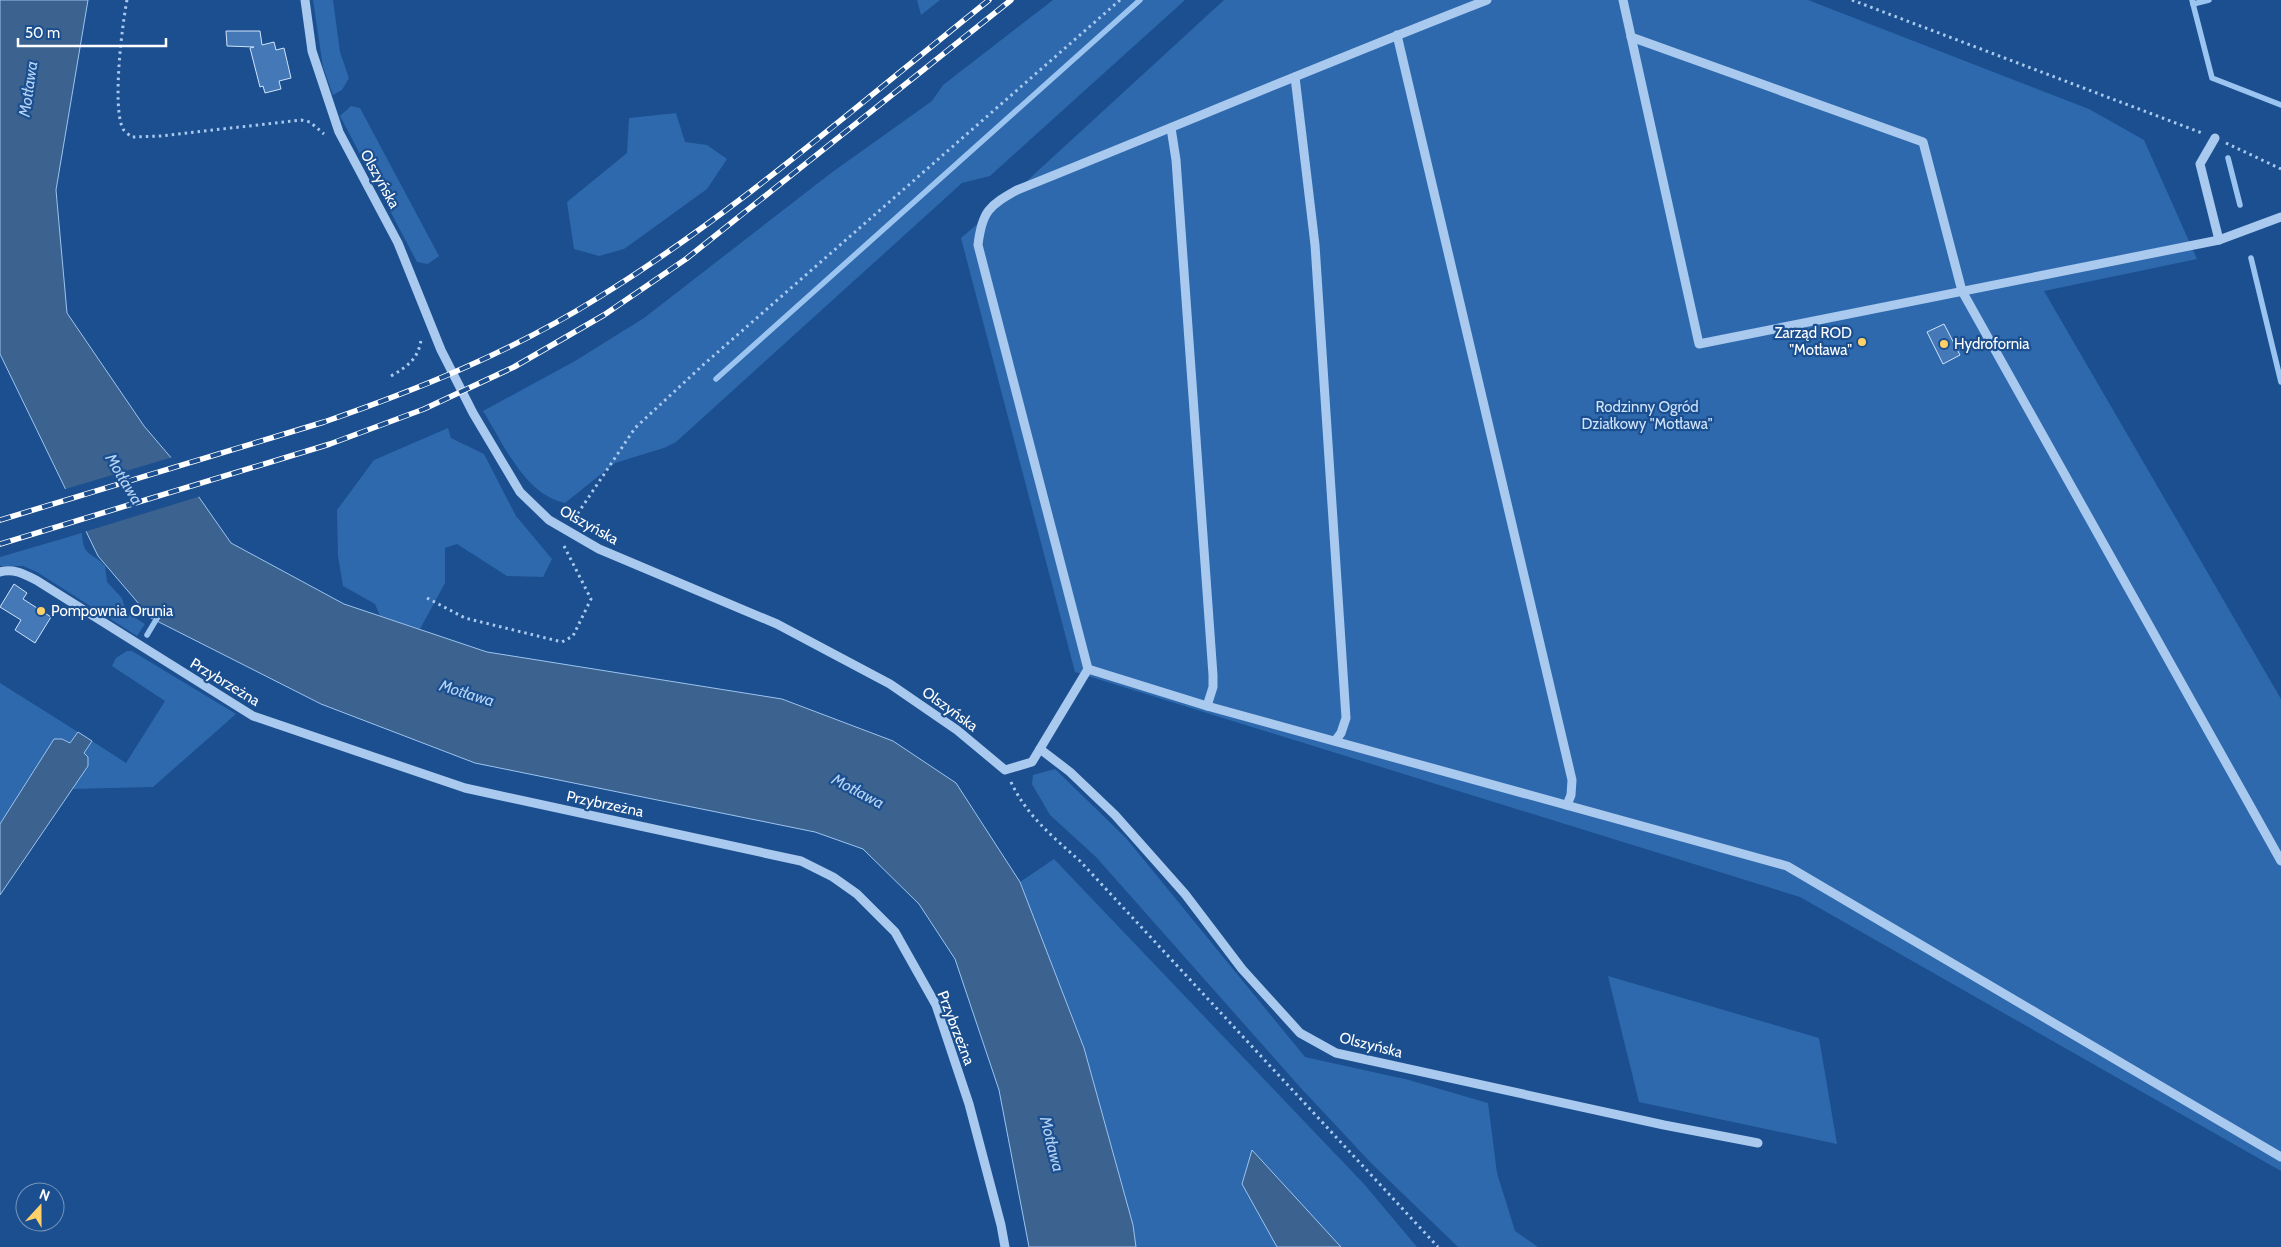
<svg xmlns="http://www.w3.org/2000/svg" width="2281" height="1247" font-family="Cabin,sans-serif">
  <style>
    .green { fill: #2e69ad }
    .water { fill: #3c6290; stroke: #9cc4f0 }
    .pier { fill: #1b4f8f }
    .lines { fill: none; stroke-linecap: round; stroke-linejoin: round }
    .stream { stroke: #9cc4f0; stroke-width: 5.5 }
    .building { fill: #4478b7; stroke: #cfe3fa }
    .path { stroke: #a9c9ee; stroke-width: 3; stroke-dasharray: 2.5 4; stroke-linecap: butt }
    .minor { stroke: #a9c9ee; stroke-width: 9 }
    .rail-casing { stroke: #fff; stroke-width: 5.5 }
    .rail { stroke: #1b4f8f; stroke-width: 4; stroke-dasharray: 11; stroke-linecap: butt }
    .poi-dot { fill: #ffd166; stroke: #1b4f8f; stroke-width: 2 }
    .labels { text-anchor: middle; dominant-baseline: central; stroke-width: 4.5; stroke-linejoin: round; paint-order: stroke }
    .street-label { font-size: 15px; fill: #fff; stroke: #1b4f8f }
    .poi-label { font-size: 15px; fill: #fff; stroke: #1b4f8f; text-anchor: start }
    .park-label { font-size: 15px; fill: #cfe3fa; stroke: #1b4f8f }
    .water-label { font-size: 16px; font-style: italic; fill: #b5d3f5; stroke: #1b4f8f }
  </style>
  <rect width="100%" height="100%" fill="#1b4f8f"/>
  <!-- green -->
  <g class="green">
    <polygon points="313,0 333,0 340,52 349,78 342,90 333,95 323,67"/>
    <polygon points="917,0 940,0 921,15"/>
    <path d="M 1053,0 L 1185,0 L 990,176 L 962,183 L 676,442 L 664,448 L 615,463 L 565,503 C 525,495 503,443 483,411 L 575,361 L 644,318 L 831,173 L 932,101 L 943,85 Z"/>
    <polygon points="1224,0 1808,0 2089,109 2144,140 2197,259 2044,291 2281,699 2281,1171 1800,897 1075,672 961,238 1017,190"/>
    <polygon points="351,106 360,108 439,256 428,264 417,262 340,116"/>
    <polygon points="676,113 685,142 707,145 727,159 707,189 624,249 599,256 574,249 567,202 627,153 629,118"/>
    <polygon points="448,428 451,438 484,454 516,516 552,559 543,577 507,576 457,544 445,548 445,583 420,629 380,616 375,604 343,586 338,556 337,510 374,460"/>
    <path d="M 82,533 C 83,558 93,552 105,566 L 107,582 L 122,598 L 126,612 L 145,624 L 137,636 L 37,572 L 23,566 L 0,566 L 0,557 Z"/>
    <polygon points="127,651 132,651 236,714 153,787 72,789 88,766 84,753 92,741 126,763 165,701 112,666 116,658"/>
    <polygon points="0,683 78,732 70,743 62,739 54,739 0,824"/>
    <polygon points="1055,769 1126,838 1305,1057 1409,1080 1488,1103 1497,1173 1515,1231 1538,1247 1458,1247 1371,1163 1299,1086 1096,857 1050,815 1032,784 1033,775"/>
    <polygon points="1054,859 1364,1184 1417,1247 1136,1247 1133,1225 1084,1048 1020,882"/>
    <polygon points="1608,976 1819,1038 1837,1144 1639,1102"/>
  </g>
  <!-- water -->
  <g class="water">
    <polygon points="0,0 88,0 56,190 67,313 144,426 173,460 231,543 344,604 487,652 782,699 893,741 956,783 1020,882 1084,1048 1133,1225 1136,1247 1029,1247 999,1090 955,959 919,904 863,849 815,832 475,763 321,704 151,618 98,556 0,354"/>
    <polygon points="78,732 92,741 84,753 88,757 88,766 0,895 0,824 54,739 62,739 70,743"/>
    <polygon points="1252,1150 1341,1247 1277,1247 1242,1184"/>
  </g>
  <!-- pier -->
  <polygon class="pier" points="173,457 201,496 84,532 62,490"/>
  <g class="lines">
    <!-- stream -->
    <g class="stream">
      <polyline points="2192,0 2212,78 2281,105"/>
      <polyline points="2193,4 2209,0"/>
      <polyline points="2228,158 2240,205"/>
      <polyline points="2251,258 2281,382"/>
      <polyline points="716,379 1140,0"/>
      <polyline points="147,635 159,615"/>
    </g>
  </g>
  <!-- building -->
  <g class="building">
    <polygon points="226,31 260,31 262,45 274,42 276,50 284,48 291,78 279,81 281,89 265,93 263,86 260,87 250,48 254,47 227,46"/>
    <polygon points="1944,324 1960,355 1943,364 1927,332"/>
    <polygon points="14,584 27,593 23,599 51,617 35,643 15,630 21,620 0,607"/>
  </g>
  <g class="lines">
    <!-- path -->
    <g class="path">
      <path d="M 127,0 C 122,26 112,107 123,129 C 125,132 129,135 132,137 L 161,136 L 301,120 L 310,122 L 324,134"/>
      <polyline points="1852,0 2202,133"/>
      <polyline points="2226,143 2281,169"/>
      <path d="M 391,376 C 408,366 418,359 421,340"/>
      <polyline points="574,519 635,428 703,365 1120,0"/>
      <polyline points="427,598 465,618 562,642 573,636 591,599 563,544"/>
      <path d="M 1011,782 C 1026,815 1053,837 1080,861 L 1438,1247"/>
    </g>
    <!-- minor -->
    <g class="minor">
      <path d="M 305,0 L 312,51 L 339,132 L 398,243 L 441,350 L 473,413 L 520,492 L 549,520 L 599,549 L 777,624 L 890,684 L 957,730 L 1005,770 L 1032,762 L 1088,669 L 978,245 C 982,211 989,206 1017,190 C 1174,127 1330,61 1487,0"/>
      <polyline points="1623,0 1699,344 2219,240 2200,164 2215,138"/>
      <polyline points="1397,35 1572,780 1571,795 1567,805"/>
      <polyline points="1631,37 1923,142 1962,291 2281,861"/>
      <polyline points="1295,77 1315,245 1346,718 1341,733 1335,741"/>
      <polyline points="1171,128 1176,160 1213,675 1213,687 1207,706"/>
      <polyline points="2219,240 2281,217"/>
      <path d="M 0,572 C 13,568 24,574 36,580 L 253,716 L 465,788 L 801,861 L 833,877 L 857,894 L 895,932 L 936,1005 L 969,1104 L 1001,1225 L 1005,1247"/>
      <polyline points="1088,669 1207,706 1787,866 2281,1157"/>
      <polyline points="1040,749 1070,772 1115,815 1185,894 1242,969 1300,1033 1336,1053 1664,1125 1758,1143"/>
    </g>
    <!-- rail casing -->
    <g class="rail-casing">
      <g id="rail">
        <path d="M 0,520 L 324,422 C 419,389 511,352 596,299 C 736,213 861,102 989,0"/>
        <polyline points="0,544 330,444 424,409 514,367 604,315 686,259 1011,0"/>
      </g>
    </g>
    <!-- rail -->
    <use href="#rail" class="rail"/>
  </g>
  <!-- markers -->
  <g class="poi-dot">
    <circle cx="1862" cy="342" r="5"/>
    <circle cx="1944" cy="344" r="5"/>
    <circle cx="41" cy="611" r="5"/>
  </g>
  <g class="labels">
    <!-- street labels -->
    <g class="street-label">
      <text transform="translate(380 179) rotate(61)">Olszyńska</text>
      <text transform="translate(589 525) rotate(29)">Olszyńska</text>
      <text transform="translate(225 682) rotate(31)">Przybrzeżna</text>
      <text transform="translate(950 709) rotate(36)">Olszyńska</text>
      <text transform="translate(605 804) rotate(12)">Przybrzeżna</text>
      <text transform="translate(956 1028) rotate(69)">Przybrzeżna</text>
      <text transform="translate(1371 1045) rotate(14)">Olszyńska</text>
    </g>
    <!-- poi labels -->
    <g class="poi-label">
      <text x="1852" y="333" text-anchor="end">Zarząd ROD<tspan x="1852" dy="17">"Motława"</tspan></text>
      <text x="1954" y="344">Hydrofornia</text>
      <text x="51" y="611">Pompownia Orunia</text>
    </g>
    <!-- park labels -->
    <g class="park-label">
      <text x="1647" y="407">Rodzinny Ogród<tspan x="1647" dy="17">Działkowy "Motława"</tspan></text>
    </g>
    <!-- water labels -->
    <g class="water-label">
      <text transform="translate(28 89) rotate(-82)">Motława</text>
      <text transform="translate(124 479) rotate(59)">Motława</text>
      <text transform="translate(467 693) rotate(17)">Motława</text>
      <text transform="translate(858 791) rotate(28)">Motława</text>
      <text transform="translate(1052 1144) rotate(76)">Motława</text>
    </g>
  </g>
  <!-- north arrow -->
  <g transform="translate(40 1207) rotate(21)"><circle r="24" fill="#1b4f8f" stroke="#7695bc"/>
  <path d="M0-4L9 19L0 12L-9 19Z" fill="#ffd166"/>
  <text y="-8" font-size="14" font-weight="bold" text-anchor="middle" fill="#ffffff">N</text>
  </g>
  <!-- scale -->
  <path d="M18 38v8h148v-8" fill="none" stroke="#ffffff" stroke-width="2.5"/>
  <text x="25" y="38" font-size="15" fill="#ffffff" stroke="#1b4f8f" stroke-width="4" paint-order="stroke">50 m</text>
</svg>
